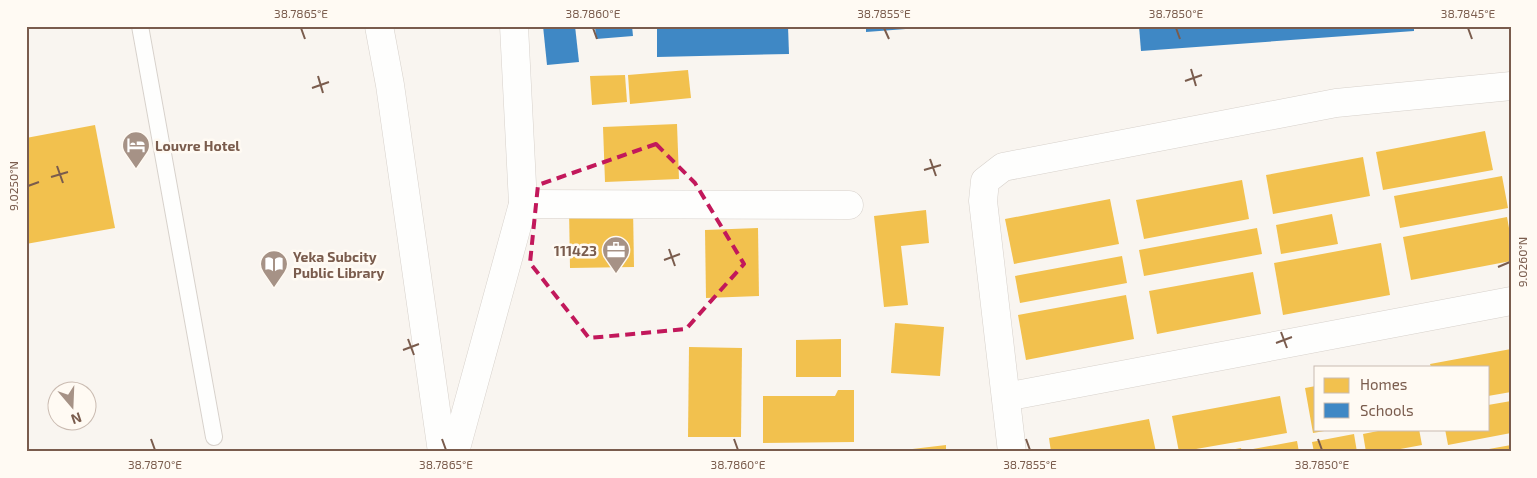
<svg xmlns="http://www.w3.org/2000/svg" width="1537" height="478" font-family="'Exo 2',sans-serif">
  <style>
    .homes { fill: #f2c14e }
    .schools { fill: #3f88c5 }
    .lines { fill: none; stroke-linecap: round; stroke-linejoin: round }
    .service-casing { stroke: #d7d1cb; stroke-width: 18 }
    .minor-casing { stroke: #d7d1cb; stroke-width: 29 }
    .tertiary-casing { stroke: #d7d1cb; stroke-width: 29 }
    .service { stroke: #fefefd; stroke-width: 16 }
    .minor { stroke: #fefefd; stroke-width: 28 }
    .tertiary { stroke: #fefefd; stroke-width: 28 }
    .marked { fill: none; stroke: #c2185b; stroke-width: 4; stroke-dasharray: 10 6; stroke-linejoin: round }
    .ticks { fill: none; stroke: #7a5c4d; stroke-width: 2 }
    .labels { text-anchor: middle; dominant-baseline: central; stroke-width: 5; stroke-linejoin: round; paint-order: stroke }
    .poi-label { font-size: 14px; font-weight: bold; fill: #7a5c4d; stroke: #fffaf3; text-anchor: start }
    .neatline { fill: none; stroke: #7a5c4d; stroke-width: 2 }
    .ticks-label { font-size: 12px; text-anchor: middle; fill: #7a5c4d }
  </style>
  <rect width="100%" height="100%" fill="#f9f5f0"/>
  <!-- homes -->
  <g class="homes">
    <polygon points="688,70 691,98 630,104 628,75"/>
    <polygon points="625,75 627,102 592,105 590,76"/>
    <polygon points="677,124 679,179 605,182 603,127"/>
    <polygon points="95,125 115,228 26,244 26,138"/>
    <polygon points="1485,131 1493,170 1383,190 1376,152"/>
    <polygon points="1363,157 1370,196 1273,214 1266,175"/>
    <polygon points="1502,176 1508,208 1400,228 1394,196"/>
    <polygon points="1242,180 1249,219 1144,239 1136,200"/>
    <polygon points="1110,199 1119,244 1014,264 1005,219"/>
    <polygon points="633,207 634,267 570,268 569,208"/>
    <polygon points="926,210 929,243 901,246 908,305 884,307 874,216"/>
    <polygon points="1332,214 1338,244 1281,254 1276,225"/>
    <polygon points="1507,217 1511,239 1511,261 1411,280 1403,237"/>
    <polygon points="758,228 759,296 706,298 705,230"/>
    <polygon points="1257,228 1262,254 1144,276 1139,250"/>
    <polygon points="1381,243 1390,295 1283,315 1274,263"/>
    <polygon points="1122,256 1127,283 1020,303 1015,276"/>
    <polygon points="1253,272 1261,314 1157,334 1149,291"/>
    <polygon points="1126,295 1134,339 1026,360 1018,315"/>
    <polygon points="895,323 944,327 940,376 891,373"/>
    <polygon points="841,339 841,377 796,377 796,340"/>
    <polygon points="689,347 742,348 741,437 688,437"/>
    <polygon points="1511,349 1511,392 1488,396 1488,367 1431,367 1430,364"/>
    <polygon points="1316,386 1316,429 1330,430 1313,433 1305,388"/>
    <polygon points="838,390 854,390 854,442 763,443 763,396 835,396"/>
    <polygon points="1280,396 1287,433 1179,452 1172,416"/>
    <polygon points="1511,401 1511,433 1448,445 1445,429 1488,429 1488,405"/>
    <polygon points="1149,419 1156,452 1051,452 1049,438"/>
    <polygon points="1388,429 1419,429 1422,445 1384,452 1366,452 1363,434"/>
    <polygon points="1354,434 1357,452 1314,452 1312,442"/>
    <polygon points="1297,441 1299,452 1253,452 1253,449"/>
    <polygon points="946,445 946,452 905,452 904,450"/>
    <polygon points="1511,445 1511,452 1478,452 1478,451"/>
    <polygon points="1241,448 1242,452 1224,452 1224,451"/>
  </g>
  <!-- schools -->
  <g class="schools">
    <polygon points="543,26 575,26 579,62 547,65"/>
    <polygon points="595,26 632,26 633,36 596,39"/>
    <polygon points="657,26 788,26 789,54 657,57"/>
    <polygon points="866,26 919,26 919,28 866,32"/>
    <polygon points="1139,26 1414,26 1414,31 1141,51"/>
  </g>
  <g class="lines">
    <!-- service casing -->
    <g class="service-casing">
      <polyline id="service" points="140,26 214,437"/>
    </g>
    <!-- minor casing -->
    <g class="minor-casing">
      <g id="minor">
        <polyline points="523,204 849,205"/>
        <polyline points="1006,397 1511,301"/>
        <polyline points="455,452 523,204 514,26"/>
        <polyline points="1012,452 983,201 985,181 1003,167 1336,103 1511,86"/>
      </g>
    </g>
    <!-- tertiary casing -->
    <g class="tertiary-casing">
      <polyline id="tertiary" points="379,26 390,85 442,452"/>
    </g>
    <!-- service -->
    <use href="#service" class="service"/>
    <!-- minor -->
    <use href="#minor" class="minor"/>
    <!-- tertiary -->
    <use href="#tertiary" class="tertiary"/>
  </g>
  <!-- marked area -->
  <path class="marked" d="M 656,144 L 695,183 L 744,264 L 686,329 L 589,338 L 530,263 L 538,185 Z"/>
  <!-- ticks -->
  <path class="ticks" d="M 301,28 L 305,39M 593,28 L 597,39M 884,28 L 889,39M 1176,28 L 1180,39M 1468,28 L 1472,39M 1191,69 L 1196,86M 318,76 L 323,93M 1185,81 L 1202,75M 312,88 L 329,82M 930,159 L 936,176M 57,166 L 63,183M 924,170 L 941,165M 51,177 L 68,172M 28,186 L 39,182M 669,249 L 675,266M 664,260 L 680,254M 1498,267 L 1510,262M 1281,332 L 1287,348M 408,339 L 414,355M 1276,343 L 1292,337M 403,350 L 419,344M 151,439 L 155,450M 442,439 L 446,450M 734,439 L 738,450M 1026,439 L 1030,450M 1318,439 L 1322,450"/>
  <!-- icons -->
  <defs>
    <g id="hotel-pin" transform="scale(1.4375)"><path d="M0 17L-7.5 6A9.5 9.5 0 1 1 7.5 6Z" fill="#a69286" stroke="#fffaf3"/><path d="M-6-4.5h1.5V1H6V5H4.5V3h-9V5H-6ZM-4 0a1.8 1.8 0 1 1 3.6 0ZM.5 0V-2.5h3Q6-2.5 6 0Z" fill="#fff"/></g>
    <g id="office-pin" transform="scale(1.4375)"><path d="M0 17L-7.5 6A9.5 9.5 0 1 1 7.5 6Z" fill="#a69286" stroke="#fffaf3"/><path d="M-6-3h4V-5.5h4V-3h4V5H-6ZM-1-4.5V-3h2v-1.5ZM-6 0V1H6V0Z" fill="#fff"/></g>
    <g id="library-pin" transform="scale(1.4375)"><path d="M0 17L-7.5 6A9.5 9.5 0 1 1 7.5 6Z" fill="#a69286" stroke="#fffaf3"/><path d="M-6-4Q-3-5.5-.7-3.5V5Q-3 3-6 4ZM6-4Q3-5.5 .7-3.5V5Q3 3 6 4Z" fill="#fff"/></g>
  </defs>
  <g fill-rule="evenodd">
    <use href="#hotel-pin" x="136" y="145"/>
    <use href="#office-pin" x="616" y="250"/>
    <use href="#library-pin" x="274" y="264"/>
  </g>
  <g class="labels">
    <!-- poi labels -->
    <g class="poi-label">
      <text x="155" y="145">Louvre Hotel</text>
      <text x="597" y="250" text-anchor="end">111423</text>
      <text x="293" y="256">Yeka Subcity<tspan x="293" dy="16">Public Library</tspan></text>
    </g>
  </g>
  <!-- border -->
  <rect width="1537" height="478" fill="none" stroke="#fffaf3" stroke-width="55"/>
  <!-- legend -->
  <rect x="1314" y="366" width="175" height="65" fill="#fffaf3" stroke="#cabbb1"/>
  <rect x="1324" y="378" width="25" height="15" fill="#f2c14e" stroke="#cabbb1"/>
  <text x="1360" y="390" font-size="15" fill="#7a5c4d">Homes</text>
  <rect x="1324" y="403" width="25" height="15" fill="#3f88c5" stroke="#cabbb1"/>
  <text x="1360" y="416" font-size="15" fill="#7a5c4d">Schools</text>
  <!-- north arrow -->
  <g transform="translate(72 406) rotate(161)"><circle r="24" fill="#fffaf3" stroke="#cabbb1"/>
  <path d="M0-4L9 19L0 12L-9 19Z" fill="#a69286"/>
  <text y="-8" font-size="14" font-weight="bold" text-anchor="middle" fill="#7a5c4d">N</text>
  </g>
  <rect x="28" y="28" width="1482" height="422" class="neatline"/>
  <g class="ticks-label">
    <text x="301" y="18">38.7865°E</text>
    <text x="593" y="18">38.7860°E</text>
    <text x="884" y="18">38.7855°E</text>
    <text x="1176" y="18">38.7850°E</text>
    <text x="1468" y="18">38.7845°E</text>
    <text transform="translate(14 186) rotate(-90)" y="4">9.0250°N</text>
    <text transform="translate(1523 262) rotate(-90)" y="4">9.0260°N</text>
    <text x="155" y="469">38.7870°E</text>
    <text x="446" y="469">38.7865°E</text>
    <text x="738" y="469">38.7860°E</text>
    <text x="1030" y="469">38.7855°E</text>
    <text x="1322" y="469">38.7850°E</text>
  </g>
</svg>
